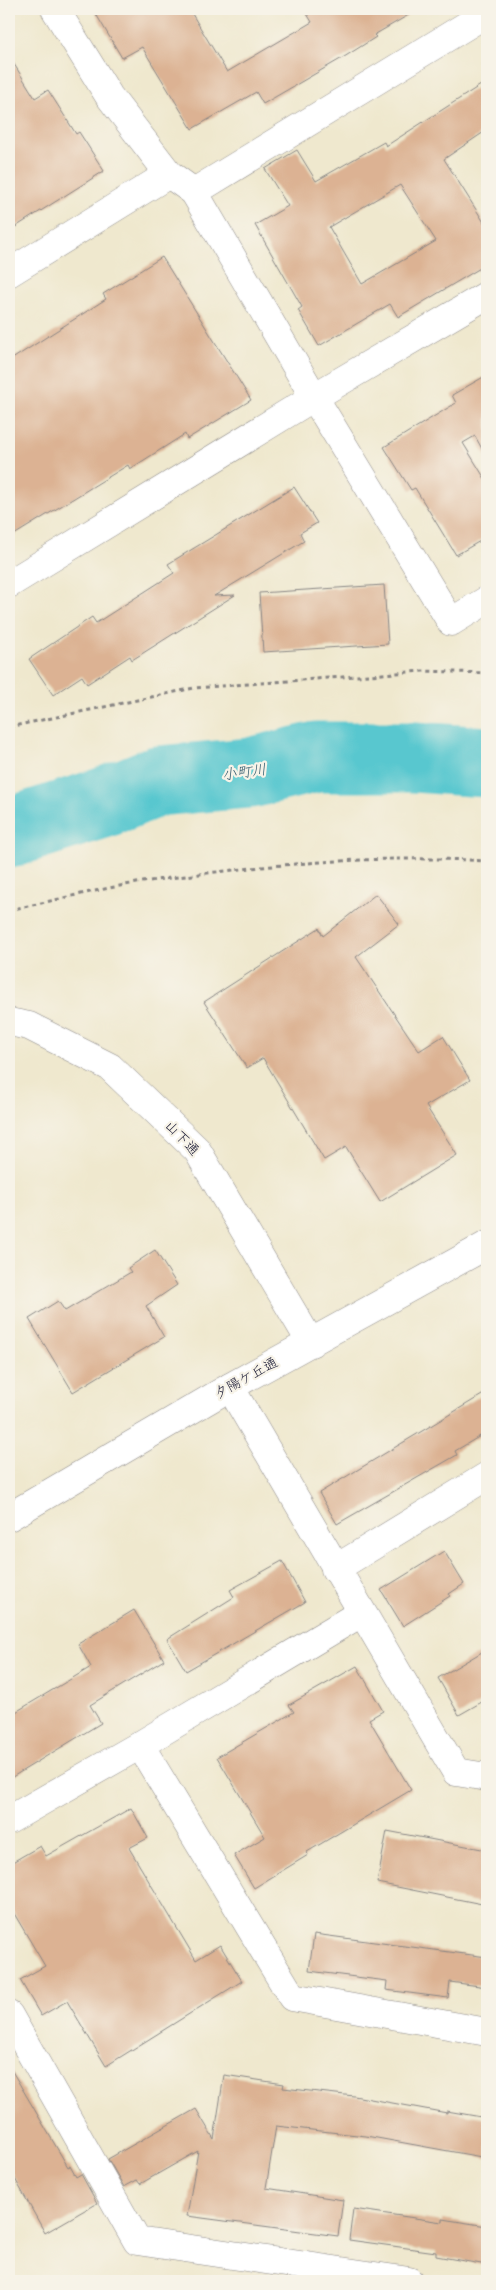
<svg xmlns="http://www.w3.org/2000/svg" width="496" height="2290" font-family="'Comic Neue','Klee One',sans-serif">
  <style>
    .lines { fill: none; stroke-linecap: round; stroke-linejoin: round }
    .river { stroke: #59c7cf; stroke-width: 71 }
    .building { fill: #dcb293; fill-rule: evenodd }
    .minor-casing { stroke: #888584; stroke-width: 29 }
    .tertiary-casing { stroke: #888584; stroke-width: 29 }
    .path { stroke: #888584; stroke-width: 3; stroke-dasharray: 4 4; stroke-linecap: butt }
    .minor { stroke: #fff; stroke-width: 28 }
    .tertiary { stroke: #fff; stroke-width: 28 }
    .labels { text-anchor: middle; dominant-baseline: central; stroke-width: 4.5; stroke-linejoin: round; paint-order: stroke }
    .street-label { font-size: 14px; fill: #22223b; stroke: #f7f3e8 }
    .water-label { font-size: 15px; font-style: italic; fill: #355c6f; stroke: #f7f3e8 }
  </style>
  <rect width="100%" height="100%" fill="#f7f3e8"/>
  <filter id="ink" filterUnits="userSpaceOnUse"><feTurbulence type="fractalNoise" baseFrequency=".02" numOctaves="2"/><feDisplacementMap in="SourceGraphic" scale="10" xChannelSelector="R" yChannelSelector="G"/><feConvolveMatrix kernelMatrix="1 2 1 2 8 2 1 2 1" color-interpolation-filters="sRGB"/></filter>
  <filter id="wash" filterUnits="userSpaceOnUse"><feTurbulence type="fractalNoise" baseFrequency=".0096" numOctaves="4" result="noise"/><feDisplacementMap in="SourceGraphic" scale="20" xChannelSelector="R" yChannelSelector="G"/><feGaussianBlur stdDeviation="1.12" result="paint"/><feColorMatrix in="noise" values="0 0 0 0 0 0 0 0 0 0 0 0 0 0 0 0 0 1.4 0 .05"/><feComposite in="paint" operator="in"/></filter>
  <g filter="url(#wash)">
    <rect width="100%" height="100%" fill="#efe8ce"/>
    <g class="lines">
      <!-- river -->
      <polyline class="river" points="9,833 106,802 157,781 250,773 317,757 414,757 487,762"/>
    </g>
    <g id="blocks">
      <!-- building -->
      <g class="building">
        <polygon points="93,9 189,9 227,72 312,22 304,9 419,9 374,35 376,37 344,57 263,104 256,92 192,129 142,47 122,58"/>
        <polygon points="9,56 35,98 48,90 76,134 79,132 104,171 9,231"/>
        <path d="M 487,81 L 487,130 L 444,159 L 487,227 L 487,264 L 398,317 L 390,304 L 319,346 L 298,310 L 302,307 L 255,225 L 288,206 L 265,169 L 297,150 L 316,181 L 384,142 L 386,146 ZM 400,185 L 436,241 L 362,284 L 329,227 Z"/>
        <polygon points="162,257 251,400 187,439 185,434 130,469 128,465 9,538 9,361 106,299 103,294"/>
        <polygon points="487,375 487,458 475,436 463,443 487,482 487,537 456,555 415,488 411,490 384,447 456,403 452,395"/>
        <polygon points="294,487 317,523 300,533 304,541 214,596 235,595 132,660 130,656 87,684 82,676 53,695 29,659 92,617 96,623 174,573 168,564"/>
        <polygon points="384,585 388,644 263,652 259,593"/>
        <polygon points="376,894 399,924 356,957 419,1051 443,1036 470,1080 426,1106 457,1155 380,1202 346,1147 324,1160 263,1058 247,1068 204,1002 319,928 323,936"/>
        <polygon points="155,1250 177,1285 146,1306 164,1337 73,1392 29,1319 58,1301 65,1311 131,1272 128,1268"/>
        <polygon points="487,1392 487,1432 455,1451 457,1455 337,1524 319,1493"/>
        <polygon points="444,1551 464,1584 449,1594 450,1596 403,1626 381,1590"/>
        <polygon points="282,1561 305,1602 186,1671 167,1639 234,1597 230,1590"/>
        <polygon points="134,1610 164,1660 90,1705 101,1723 9,1779 9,1716 91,1667 78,1644"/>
        <polygon points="487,1649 487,1699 459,1715 438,1678"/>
        <polygon points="357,1666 383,1711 369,1719 411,1790 307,1852 308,1855 254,1888 234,1855 265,1837 217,1757 294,1712 289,1705"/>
        <polygon points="131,1808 148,1838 129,1848 196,1960 220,1945 242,1981 106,2066 67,2001 41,2016 20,1980 45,1966 9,1905 9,1864 40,1846 46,1856"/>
        <polygon points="387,1831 487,1850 487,1905 377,1883"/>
        <polygon points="314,1934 487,1957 487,1987 450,1982 448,1998 386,1990 387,1981 309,1971"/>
        <polygon points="9,2066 68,2167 70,2166 76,2177 81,2174 97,2203 45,2233 9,2168"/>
        <polygon points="224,2075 284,2084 283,2088 354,2096 447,2113 447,2111 487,2118 487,2158 366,2136 276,2126 266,2188 343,2200 338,2236 187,2216 198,2151 140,2184 137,2180 124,2187 108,2159 196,2109 214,2139"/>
        <polygon points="353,2209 442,2222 442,2219 487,2226 487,2265 436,2256 436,2252 349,2240"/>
      </g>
    </g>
  </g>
  <g filter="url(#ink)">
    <use href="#blocks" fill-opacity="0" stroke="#888584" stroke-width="1"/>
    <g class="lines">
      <!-- minor casing -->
      <g class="minor-casing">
        <g id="minor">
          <polyline points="55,9 109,96 169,174 194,192 314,397 451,622 487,600"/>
          <polyline points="194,192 487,13"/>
          <polyline points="9,273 169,174"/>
          <polyline points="9,584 314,397 487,295"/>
          <polyline points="230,1387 456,1772 487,1777"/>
          <polyline points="335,1569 487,1476"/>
          <polyline points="140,1745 292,1997 487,2032"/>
          <polyline points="9,1820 140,1745 361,1613"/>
          <polyline points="9,2015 137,2241 409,2281"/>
        </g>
      </g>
      <!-- tertiary casing -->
      <g class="tertiary-casing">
        <g id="tertiary">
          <polyline points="9,1022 29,1026 110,1067 197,1150 311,1343"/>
          <polyline points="9,1517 230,1387 487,1245"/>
        </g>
      </g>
      <!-- path -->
      <g class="path">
        <polyline points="9,727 194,688 423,671 487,673"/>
        <path d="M 9,910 C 53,901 98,889 143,882 C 256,865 373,854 487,861"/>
      </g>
      <!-- minor -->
      <use href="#minor" class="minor"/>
      <!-- tertiary -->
      <use href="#tertiary" class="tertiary"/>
    </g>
  </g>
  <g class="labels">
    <!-- street labels -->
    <g class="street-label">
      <text transform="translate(182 1138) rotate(46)">山下通</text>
      <text transform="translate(246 1378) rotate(-29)">夕陽ケ丘通</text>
    </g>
    <!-- water labels -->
    <g class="water-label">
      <text transform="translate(244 772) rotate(-8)">小町川</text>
    </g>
  </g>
  <!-- margin -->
  <rect width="496" height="2290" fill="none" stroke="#f7f3e8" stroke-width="30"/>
</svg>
